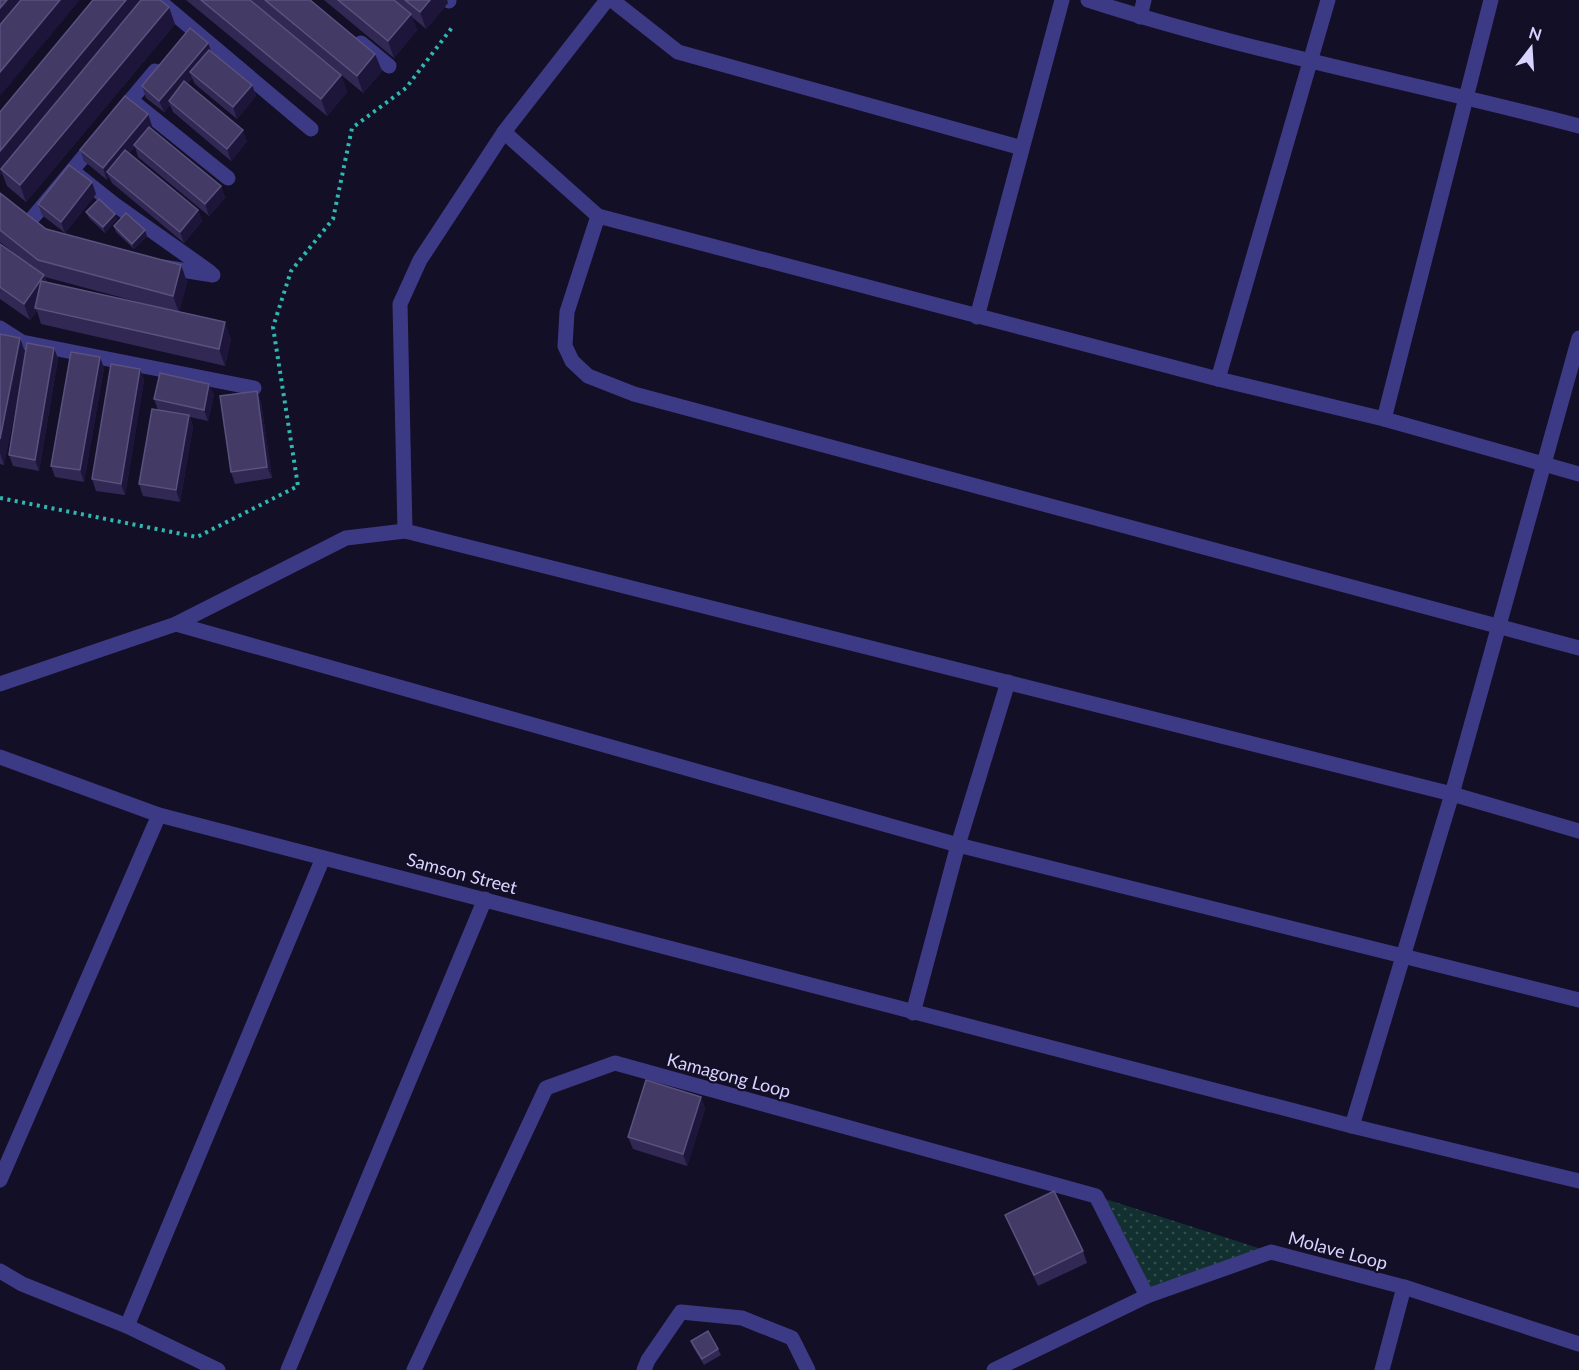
<svg xmlns="http://www.w3.org/2000/svg" width="1579" height="1370" font-family="Lato,sans-serif">
  <style>
    .park { fill: url(#park-dots) }
    .lines { fill: none; stroke-linecap: round; stroke-linejoin: round }
    .path { stroke: #2fb8b0; stroke-width: 4; stroke-dasharray: 3 4.5; stroke-linecap: butt }
    .minor { stroke: #3d3a85; stroke-width: 15 }
    .wall { fill: #312854; fill-rule: evenodd }
    .shaded-wall { fill: #1d163a }
    .building { fill: #433a66; stroke: #5a527e; stroke-width: 1.5 }
    .labels { text-anchor: middle; dominant-baseline: central; stroke-width: 4.5; stroke-linejoin: round; paint-order: stroke }
    .street-label { font-size: 18px; fill: #d9d4ff; stroke: #130f26 }
  </style>
  <defs>
    <pattern id="park-dots" width="8" height="8" patternUnits="userSpaceOnUse" patternTransform="scale(1.5)"><rect width="8" height="8" fill="#12302f"/><path d="M2 2h.1M6 6h.1" fill="none" stroke="#344d4e" stroke-width="1.8" stroke-linecap="round"/></pattern>
  </defs>
  <rect width="100%" height="100%" fill="#130f26"/>
  <!-- park -->
  <polygon class="park" points="1096,1196 1271,1252 1147,1296"/>
  <g class="lines">
    <!-- path -->
    <polyline class="path" points="0,498 197,537 298,486 273,327 291,271 333,219 352,128 406,88 454,25"/>
    <!-- minor -->
    <g class="minor">
      <polyline points="158,0 311,129"/>
      <polyline points="448,0 449,1"/>
      <polyline points="612,0 678,52 1022,148"/>
      <path d="M 1088,0 C 1249,52 1416,83 1579,126"/>
      <polyline points="1140,17 1144,0"/>
      <polyline points="361,43 389,66"/>
      <polyline points="131,100 228,178"/>
      <polyline points="118,115 155,71"/>
      <polyline points="504,132 598,216 1218,379 1384,419 1579,474"/>
      <polyline points="79,176 114,204 210,272"/>
      <polyline points="598,216 567,312 565,346 572,361 588,376 634,394 1579,648"/>
      <polyline points="30,221 95,143"/>
      <polyline points="163,267 213,275"/>
      <polyline points="977,317 1062,0"/>
      <polyline points="0,328 22,342 254,388"/>
      <polyline points="1218,379 1328,0"/>
      <polyline points="1384,419 1491,0"/>
      <polyline points="405,531 400,304 420,260 504,132 607,0"/>
      <polyline points="176,624 958,845 1579,1000"/>
      <polyline points="0,684 176,624 346,538 405,531 1452,794 1579,831"/>
      <polyline points="0,757 159,815 1352,1126 1579,1181"/>
      <polyline points="913,1013 958,845 1008,682"/>
      <polyline points="1352,1126 1452,794 1579,338"/>
      <polyline points="0,1180 159,815"/>
      <polyline points="0,1271 22,1284 127,1326 218,1370"/>
      <polyline points="127,1326 323,858"/>
      <polyline points="288,1370 485,899"/>
      <polyline points="414,1370 546,1088 615,1063 1096,1196 1147,1296"/>
      <polyline points="644,1370 648,1360 681,1312 742,1318 792,1338 808,1370"/>
      <polyline points="994,1370 1147,1296 1271,1252 1404,1287 1579,1344"/>
      <polyline points="1382,1370 1404,1287"/>
    </g>
  </g>
  <!-- wall -->
  <g class="wall">
    <polygon points="186,0 250,0 341,75 347,92 327,116"/>
    <polygon points="251,0 310,0 375,54 382,71 363,93"/>
    <polygon points="324,0 447,0 448,3 426,29 412,17 417,30 394,58"/>
    <polygon points="175,24 26,202 7,186 2,173 0,175 0,112"/>
    <polygon points="208,43 211,51 252,85 256,96 237,119 195,84 192,78 187,84 247,141 231,161 173,112 170,105 164,112 146,98 142,86"/>
    <polygon points="148,114 152,126 150,128 221,186 225,198 209,216 138,157 135,147 129,153 198,210 202,221 184,243 112,183 109,177 107,180 84,161 80,150"/>
    <path d="M 0,193 L 46,229 L 181,265 L 187,282 L 179,312 L 231,339 L 225,366 L 41,324 L 37,311 L 30,320 L 0,299 L 0,244 L 20,258 L 0,242 ZM 45,277 L 157,307 L 47,282 Z"/>
    <polygon points="96,194 65,233 42,215 38,204"/>
    <polygon points="86,212 115,214 117,219 105,233 89,218"/>
    <polygon points="114,226 147,236 134,249 116,232"/>
    <polygon points="0,334 20,338 25,353 54,348 58,359 39,471 13,466 9,455 19,389 4,465 0,464"/>
    <polygon points="104,368 84,482 55,477 51,466"/>
    <polygon points="140,369 144,380 125,495 96,491 92,479"/>
    <polygon points="209,384 214,395 208,421 190,417 193,427 180,502 143,496 139,484 158,410 154,399"/>
    <polygon points="257,391 261,402 272,478 235,484 231,472"/>
    <polygon points="701,1097 705,1109 687,1166 633,1149 628,1137"/>
    <polygon points="1005,1215 1083,1251 1087,1263 1038,1286 1010,1226"/>
    <polygon points="691,1341 718,1349 721,1355 704,1365 693,1347"/>
  </g>
  <!-- shaded-wall -->
  <g class="shaded-wall">
    <polygon points="7,0 27,0 0,32 0,8"/>
    <polygon points="60,0 80,0 0,96 0,72"/>
    <polygon points="126,0 145,0 1,169 2,173 0,175 0,151"/>
    <polygon points="430,0 447,0 448,3 426,29 420,12"/>
    <polygon points="169,7 175,24 26,202 20,185"/>
    <polygon points="411,14 417,30 394,58 388,41"/>
    <polygon points="208,43 212,54 190,72 192,78 171,103 169,101 170,105 164,112 159,101"/>
    <polygon points="375,54 382,71 363,93 357,76"/>
    <polygon points="341,75 347,92 327,116 321,99"/>
    <polygon points="252,85 256,96 237,119 233,107"/>
    <polygon points="148,114 152,126 135,146 134,145 135,147 111,175 107,172 109,177 107,180 103,168"/>
    <polygon points="243,130 247,141 231,161 227,149"/>
    <polygon points="92,182 96,194 65,233 61,222"/>
    <polygon points="221,186 225,198 209,216 205,204"/>
    <polygon points="198,210 202,221 184,243 180,232"/>
    <polygon points="115,214 117,219 105,233 103,227"/>
    <polygon points="145,230 147,236 134,249 132,244"/>
    <polygon points="181,265 187,282 179,313 173,296"/>
    <polygon points="44,275 50,292 35,308 37,311 30,320 24,304"/>
    <polygon points="225,322 231,339 225,366 219,349"/>
    <polygon points="20,338 26,355 4,465 0,453 0,439"/>
    <polygon points="54,348 58,359 39,471 35,460"/>
    <polygon points="100,357 104,368 84,482 80,470"/>
    <polygon points="140,369 144,380 125,495 121,484"/>
    <polygon points="209,384 214,395 208,421 204,410"/>
    <polygon points="257,391 261,402 272,478 267,467"/>
    <polygon points="189,415 193,427 180,502 176,490"/>
    <polygon points="701,1097 705,1109 687,1166 683,1154"/>
  </g>
  <!-- building -->
  <g class="building">
    <polygon points="0,0 7,0 0,8"/>
    <polygon points="21,0 60,0 0,72 0,25"/>
    <polygon points="93,0 126,0 0,151 0,112"/>
    <polygon points="141,0 160,0 169,7 20,185 1,169"/>
    <polygon points="201,0 250,0 341,75 321,99"/>
    <polygon points="265,0 310,0 375,54 357,76"/>
    <polygon points="338,0 394,0 411,14 388,41"/>
    <polygon points="405,0 430,0 420,12"/>
    <polygon points="190,28 208,43 159,101 142,86"/>
    <polygon points="209,50 252,85 233,107 190,72"/>
    <polygon points="184,81 243,130 227,149 169,101"/>
    <polygon points="125,96 148,114 103,168 80,150"/>
    <polygon points="149,127 221,186 205,204 134,145"/>
    <polygon points="125,150 198,210 180,232 107,172"/>
    <polygon points="69,165 92,182 61,222 38,204"/>
    <polygon points="0,193 46,229 181,265 173,296 38,260 0,230"/>
    <polygon points="99,199 115,214 103,227 86,212"/>
    <polygon points="126,213 145,230 132,244 114,226"/>
    <polygon points="0,244 44,275 24,304 0,287"/>
    <polygon points="41,281 225,322 219,349 35,308"/>
    <polygon points="0,334 20,338 0,439"/>
    <polygon points="27,343 54,348 35,460 9,455"/>
    <polygon points="71,352 100,357 80,470 51,466"/>
    <polygon points="111,364 140,369 121,484 92,479"/>
    <polygon points="160,373 209,384 204,410 154,399"/>
    <polygon points="257,391 267,467 231,472 220,396"/>
    <polygon points="152,409 189,415 176,490 139,484"/>
    <polygon points="646,1080 701,1097 683,1154 628,1137"/>
    <polygon points="1054,1191 1083,1251 1034,1275 1005,1215"/>
    <polygon points="708,1331 718,1349 702,1359 691,1341"/>
  </g>
  <g class="labels">
    <!-- street labels -->
    <g class="street-label">
      <text transform="translate(462 873) rotate(15)">Samson Street</text>
      <text transform="translate(729 1075) rotate(15)">Kamagong Loop</text>
      <text transform="translate(1338 1250) rotate(15)">Molave Loop</text>
    </g>
  </g>
  <!-- north arrow -->
  <g transform="translate(1531 48) rotate(17)" stroke="#130f26" stroke-width="4.5" paint-order="stroke">
  <path d="M0-4.5L10 22L0 15L-10 22Z" fill="#d9d4ff"/>
  <text y="-9" font-size="16" font-weight="bold" text-anchor="middle" fill="#d9d4ff">N</text>
  </g>
</svg>
